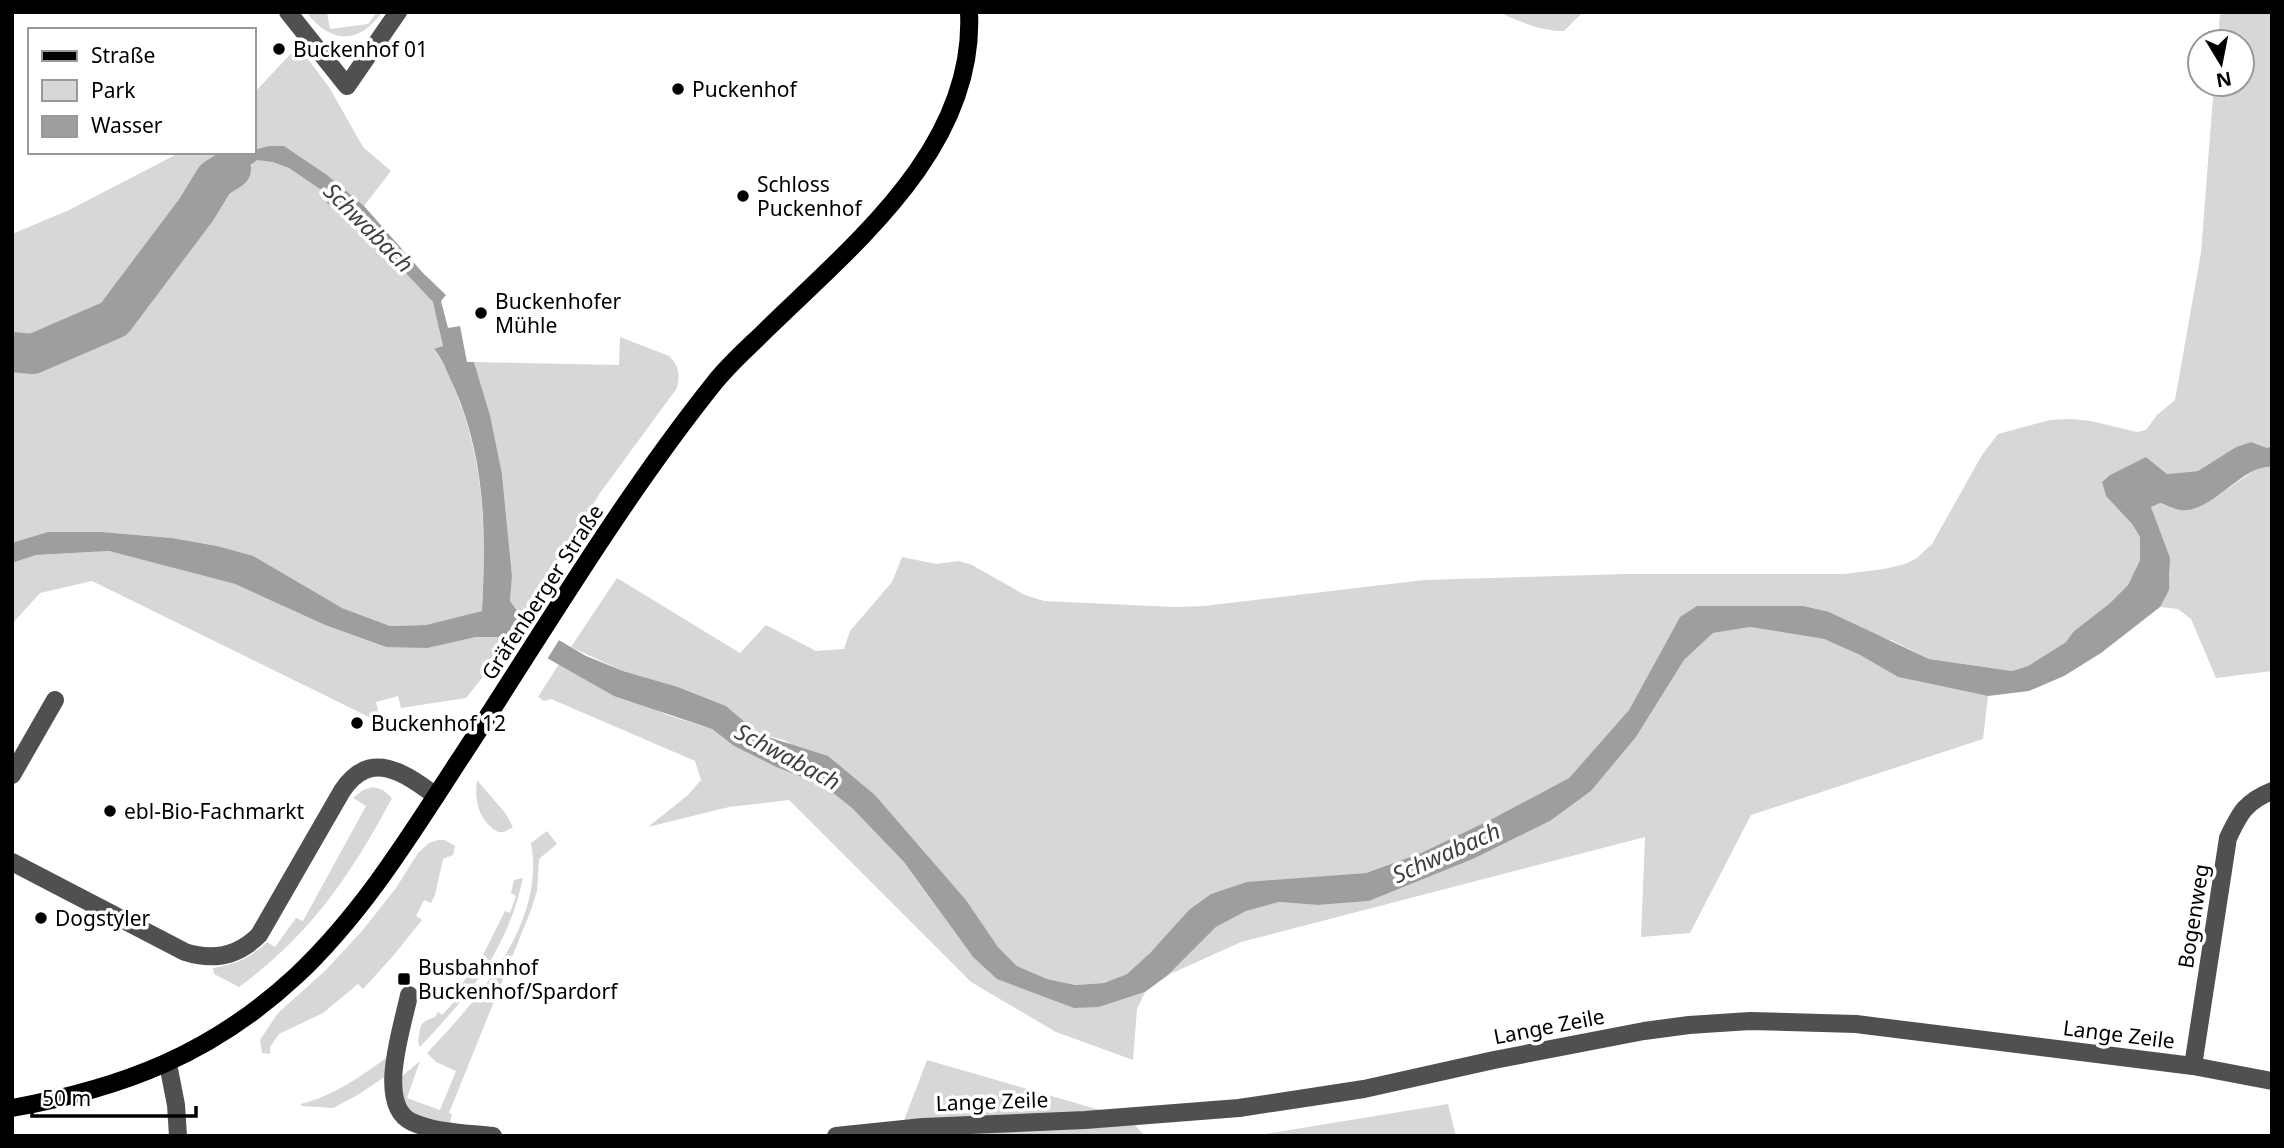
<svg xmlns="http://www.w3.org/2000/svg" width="2284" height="1148" font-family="'Noto Sans',sans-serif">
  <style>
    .green { fill: #d7d7d7 }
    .water { fill: #9e9e9e }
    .pier { fill: #fff }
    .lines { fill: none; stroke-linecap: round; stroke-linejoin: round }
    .river { stroke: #9e9e9e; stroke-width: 40 }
    .minor { stroke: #505050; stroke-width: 18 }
    .major { stroke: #000; stroke-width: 18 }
    .poi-dot { fill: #000; stroke: #fff; stroke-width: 2.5 }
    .labels { text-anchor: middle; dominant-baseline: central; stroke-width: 7; stroke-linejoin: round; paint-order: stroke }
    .poi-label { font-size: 21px; fill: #000; stroke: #fff; text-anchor: start }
    .street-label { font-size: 21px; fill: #000; stroke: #fff }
    .water-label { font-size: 23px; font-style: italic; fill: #3f3f3f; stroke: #fff }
  </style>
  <rect width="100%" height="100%" fill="#fff"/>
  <!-- green -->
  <g class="green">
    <path d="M 306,12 L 327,12 L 330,29 L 368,24 L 377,12 L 382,12 C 358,46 330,43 306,12 Z"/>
    <path d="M 1499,12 L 1583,12 L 1564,31 C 1541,31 1520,22 1499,12 Z"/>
    <polygon points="2220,12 2272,12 2272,446 2267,448 2251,442 2236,447 2198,471 2167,474 2146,457 2110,475 2102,482 2106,496 2132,524 2140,537 2140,560 2128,585 2110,603 2073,632 2066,642 2028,666 2012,671 1929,659 1891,640 1680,617 1629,710 1569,778 1490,820 1421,853 1366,873 1292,879 1151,952 1127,974 1104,983 1074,985 1047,979 1017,966 998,947 966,900 875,795 784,740 759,734 726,706 678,687 623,671 571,647 617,578 740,653 766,625 816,651 844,649 850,631 892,582 902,557 936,564 959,561 972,565 1025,595 1044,601 1174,607 1204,606 1424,580 1626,574 1844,574 1884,569 1905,564 1917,558 1932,544 1982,455 1998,434 2050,420 2071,419 2091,421 2137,432 2146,430 2157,415 2175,400 2201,253 2214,84 2242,84 2242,42 2218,42"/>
    <path d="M 298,46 L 329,87 L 363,147 L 391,171 L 364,206 L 350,214 L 433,302 L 435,308 L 443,347 L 434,350 C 443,360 446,370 452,383 C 485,458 486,531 482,611 L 426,625 L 390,626 L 342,608 L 217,546 L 172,538 L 102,532 L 12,543 L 12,234 L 69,210 L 181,152 L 254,152 L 254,93 Z"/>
    <path d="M 620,337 L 669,356 C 679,366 680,374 677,388 L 600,493 L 523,619 L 510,601 L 512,576 L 502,474 L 490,415 L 474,362 L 619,365 Z"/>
    <path d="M 2264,466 L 2272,467 L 2272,671 L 2216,678 L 2191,619 L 2178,609 L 2160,607 C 2183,563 2162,548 2151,507 L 2159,503 C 2166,505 2174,510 2181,510 C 2211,508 2237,478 2264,466 Z"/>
    <polygon points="109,551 235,584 325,625 386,647 449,643 476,637 510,637 490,668 466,698 401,708 398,696 376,702 379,714 371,718 92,581 40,593 12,624 12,563 36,555"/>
    <polygon points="1750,627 1824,639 1860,655 1898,677 1988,696 1983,739 1751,815 1690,933 1641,937 1645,837 1241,942 1168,975 1216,927 1246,911 1279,902 1318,905 1369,901 1473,859 1550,821 1591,791 1636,737 1684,660 1713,633"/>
    <polygon points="559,664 667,715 712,729 734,746 776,767 823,785 852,808 904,862 973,957 1099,1007 1145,992 1137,1009 1133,1060 1056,1032 971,982 789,800 729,807 648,827 688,795 701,780 695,761 551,699 544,701 538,697"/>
    <path d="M 477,780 L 506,814 L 513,827 L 504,832 L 498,832 C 479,821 474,801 477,780 Z"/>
    <path d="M 373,787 L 383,790 L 392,798 C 351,875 310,935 239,987 L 214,974 L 213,968 C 236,964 251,958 267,942 L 275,947 L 296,918 L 303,921 L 366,806 L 353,798 L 363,790 Z"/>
    <path d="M 547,831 L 557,844 L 539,859 L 537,891 L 531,910 L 449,1113 L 452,1114 L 450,1122 L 504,1136 L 426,1136 L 448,1123 L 425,1118 L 406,1109 L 400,1078 L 420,1061 L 407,1098 L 440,1110 L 456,1071 L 436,1062 L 427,1053 C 478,999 546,923 531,843 Z"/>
    <polygon points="438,840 445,840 455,846 453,855 443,859 435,895 431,903 424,900 416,916 422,920 393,956 363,989 358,984 323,1013 279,1034 270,1047 270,1054 262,1053 260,1040 278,1013 326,970 362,931 396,888 418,853 429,843"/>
    <path d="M 523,878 C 507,952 470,993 420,1047 L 418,1042 C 421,1025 418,1023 435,1017 L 438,1012 L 442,1015 L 454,1002 L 451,998 L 481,959 L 505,911 L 510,913 L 516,896 L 511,893 L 514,880 Z"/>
    <path d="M 390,1055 L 386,1076 L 356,1096 L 333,1108 L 301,1106 L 301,1104 C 335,1095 362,1076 390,1055 Z"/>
    <polygon points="927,1060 1128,1118 1145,1136 898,1136"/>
    <polygon points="1448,1104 1456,1136 1253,1136"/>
  </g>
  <!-- water -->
  <path class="water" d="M 269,146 L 284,146 L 327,175 L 364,206 L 423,273 L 446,295 L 441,301 L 448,328 L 460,326 L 467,362 L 474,362 L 490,415 L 502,474 L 512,576 L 510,601 L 523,619 L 586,656 L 623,671 L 678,687 L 726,706 L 759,734 L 828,756 L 875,795 L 966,900 L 998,947 L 1017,966 L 1047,979 L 1075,985 L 1104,983 L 1127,974 L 1151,952 L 1189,910 L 1211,894 L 1247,882 L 1366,873 L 1421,853 L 1490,820 L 1569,778 L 1629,710 L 1680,617 L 1697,606 L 1803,606 L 1829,612 L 1929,659 L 2012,671 L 2028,666 L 2066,642 L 2073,632 L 2110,603 L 2128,585 L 2140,560 L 2140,537 L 2132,524 L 2106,496 L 2102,482 L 2110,475 L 2146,457 L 2167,474 L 2198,471 L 2236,447 L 2251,442 L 2267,448 L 2272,446 L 2272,467 C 2244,463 2212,514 2180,510 C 2173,509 2166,505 2160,503 L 2151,507 L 2170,558 L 2169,590 L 2160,607 L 2101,653 L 2064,676 L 2029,691 L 1988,696 L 1898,677 L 1860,655 L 1824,639 L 1750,627 L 1713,633 L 1684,660 L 1636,737 L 1591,791 L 1550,821 L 1473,859 L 1369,901 L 1318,905 L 1279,902 L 1246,911 L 1216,927 L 1168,975 L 1145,992 L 1099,1007 L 1074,1008 L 997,979 L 973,957 L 904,862 L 852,808 L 823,785 L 776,767 L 734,746 L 712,729 L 614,696 L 510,637 L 476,637 L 427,648 L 386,647 L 325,625 L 235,584 L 109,551 L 36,555 L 12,563 L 12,543 L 48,532 L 102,532 L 172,538 L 217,546 L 253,556 L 342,608 L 390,626 L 426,625 L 482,611 C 486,535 486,459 454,387 C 447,373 444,361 434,349 L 443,346 L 433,302 L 350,214 L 340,213 L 327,203 L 323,191 L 289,168 L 273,162 L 257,160 C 251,166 244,166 238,171 C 223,183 212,198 196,210 C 206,175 213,152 254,152 L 254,150 Z"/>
  <!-- pier -->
  <polygon class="pier" points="525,616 561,637 546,661 508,640"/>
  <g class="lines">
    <!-- river -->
    <polyline class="river" points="12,352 33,354 114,319 196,210 215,179 231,169"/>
    <!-- minor -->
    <g class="minor">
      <polyline points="288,12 347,86 398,12"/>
      <polyline points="12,775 55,700"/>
      <path d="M 12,862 L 185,952 C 213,961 238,956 259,935 L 342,791 C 370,748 405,773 436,796"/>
      <path d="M 409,995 C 403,1026 375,1105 412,1122 C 436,1133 467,1133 493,1136"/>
      <polyline points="168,1064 176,1105 178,1136"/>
      <path d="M 2193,1066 L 2228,838 C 2240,813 2245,802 2272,791"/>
      <polyline points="836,1136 923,1127 1085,1120 1239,1108 1364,1089 1494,1060 1644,1031 1689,1025 1750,1021 1856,1024 2193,1066 2272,1081"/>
    </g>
    <!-- major -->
    <path class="major" d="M 12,1108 C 123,1088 212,1054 296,976 C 361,915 408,839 456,765 C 541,636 619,502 715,382 C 731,362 750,346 768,328 C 855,243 976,147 969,12"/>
  </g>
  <!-- markers -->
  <g class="poi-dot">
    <circle cx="279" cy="49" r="7"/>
    <circle cx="678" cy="89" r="7"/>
    <circle cx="743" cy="196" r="7"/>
    <circle cx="481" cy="313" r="7"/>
    <circle cx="357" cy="723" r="7"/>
    <circle cx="110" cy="811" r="7"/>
    <circle cx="41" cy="918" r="7"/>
    <rect x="397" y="972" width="14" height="14" rx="3.5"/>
  </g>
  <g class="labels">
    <!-- poi labels -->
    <g class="poi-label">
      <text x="293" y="49">Buckenhof 01</text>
      <text x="692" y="89">Puckenhof</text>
      <text x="757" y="184">Schloss<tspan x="757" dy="24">Puckenhof</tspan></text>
      <text x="495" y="301">Buckenhofer<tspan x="495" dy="24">Mühle</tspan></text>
      <text x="371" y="723">Buckenhof 12</text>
      <text x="124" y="811">ebl-Bio-Fachmarkt</text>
      <text x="55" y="918">Dogstyler</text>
      <text x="418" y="967">Busbahnhof<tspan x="418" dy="24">Buckenhof/Spardorf</tspan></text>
    </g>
    <!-- street labels -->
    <g class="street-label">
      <text transform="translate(542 592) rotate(-57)">Gräfenberger Straße</text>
      <text transform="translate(2193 916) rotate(-81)">Bogenweg</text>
      <text transform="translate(1549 1026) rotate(-11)">Lange Zeile</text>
      <text transform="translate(2119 1034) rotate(7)">Lange Zeile</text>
      <text transform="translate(992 1101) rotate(-2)">Lange Zeile</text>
    </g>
    <!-- water labels -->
    <g class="water-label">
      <text transform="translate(369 227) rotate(45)">Schwabach</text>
      <text transform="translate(788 756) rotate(28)">Schwabach</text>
      <text transform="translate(1446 852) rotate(-24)">Schwabach</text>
    </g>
  </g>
  <!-- border -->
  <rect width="2284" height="1148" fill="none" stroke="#000000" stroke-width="28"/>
  <!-- legend -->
  <rect x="28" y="28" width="228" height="126" fill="#ffffff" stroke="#999999" stroke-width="2"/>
  <rect x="42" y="51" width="35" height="10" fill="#000000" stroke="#999999" stroke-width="2"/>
  <text x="91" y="63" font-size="21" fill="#000000">Straße</text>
  <rect x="42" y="80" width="35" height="21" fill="#d7d7d7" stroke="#999999" stroke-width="2"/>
  <text x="91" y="98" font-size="21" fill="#000000">Park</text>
  <rect x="42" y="116" width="35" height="21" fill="#9e9e9e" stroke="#999999" stroke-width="2"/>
  <text x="91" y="133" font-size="21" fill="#000000">Wasser</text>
  <!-- north arrow -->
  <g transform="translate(2221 63) rotate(170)"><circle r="33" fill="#ffffff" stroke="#999999" stroke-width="2"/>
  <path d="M0-5L12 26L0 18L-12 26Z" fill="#000000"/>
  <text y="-10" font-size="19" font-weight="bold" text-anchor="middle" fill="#000000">N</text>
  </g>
  <!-- scale -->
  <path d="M32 1106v10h164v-10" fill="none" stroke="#000000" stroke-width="3.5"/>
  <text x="42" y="1106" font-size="21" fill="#000000" stroke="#ffffff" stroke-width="5" paint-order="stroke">50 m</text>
</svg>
